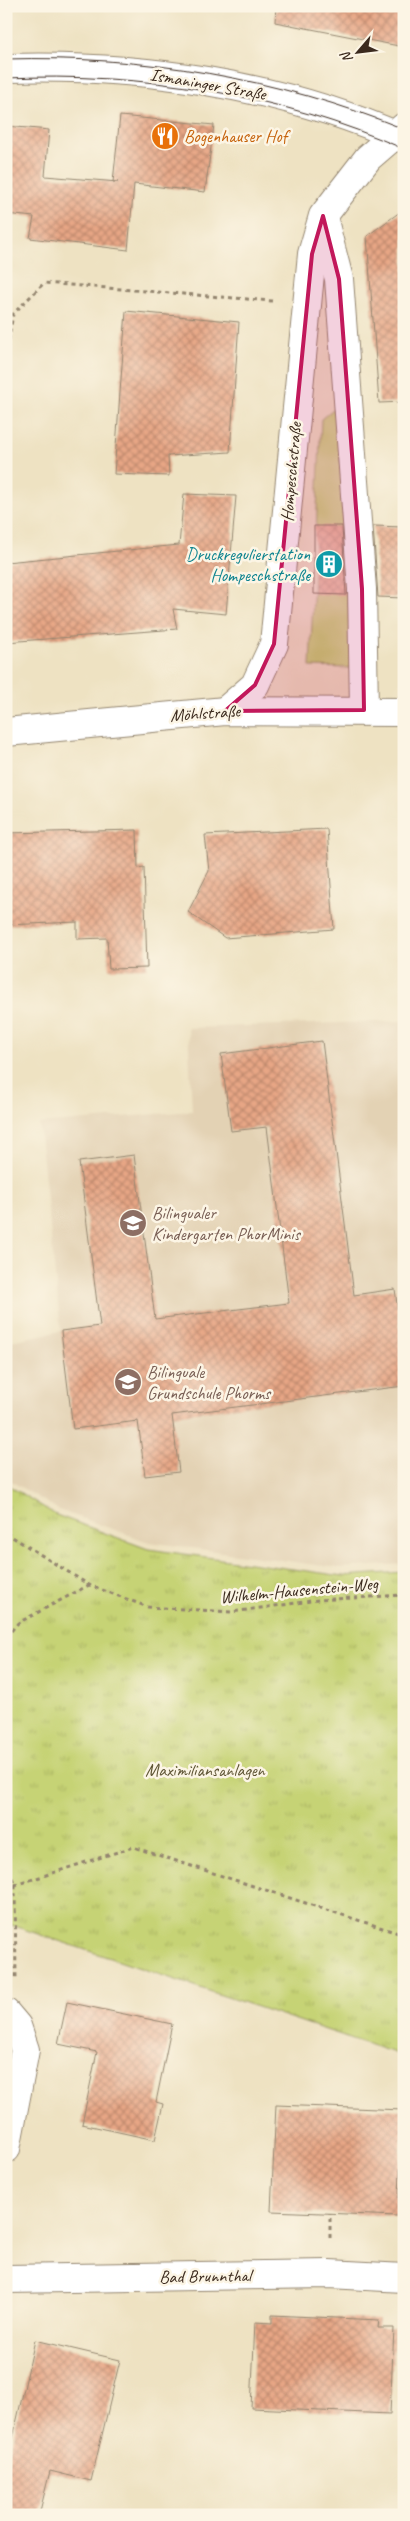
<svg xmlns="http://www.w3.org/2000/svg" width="410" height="2521" font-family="Caveat,sans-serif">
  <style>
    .built { fill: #e3d2b4 }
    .green { fill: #c6d374; stroke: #807e49 }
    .park { fill: url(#park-tufts); stroke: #807e49 }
    .building { fill: url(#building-cross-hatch) }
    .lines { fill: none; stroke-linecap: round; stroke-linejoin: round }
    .minor-casing { stroke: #948670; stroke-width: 30 }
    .tertiary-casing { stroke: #948670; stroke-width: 30 }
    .path { stroke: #948670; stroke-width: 3; stroke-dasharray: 4 4; stroke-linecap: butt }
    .minor { stroke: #fff; stroke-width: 28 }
    .tertiary { stroke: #fff; stroke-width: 28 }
    .tram { stroke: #3b2a1e; stroke-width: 1 }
    .marked { fill: #c2185b; fill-opacity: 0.2; stroke: #c2185b; stroke-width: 4; stroke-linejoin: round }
    .labels { text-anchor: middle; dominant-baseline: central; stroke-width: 5; stroke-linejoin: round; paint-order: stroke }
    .street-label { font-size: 18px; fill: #3b2a1e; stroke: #fcf5e5 }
    .food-label { font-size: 18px; fill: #c56008; stroke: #fcf5e5; text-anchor: start }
    .culture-label { font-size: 18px; fill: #0d838f; stroke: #fcf5e5; text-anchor: end }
    .education-label { font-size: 18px; fill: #785e54; stroke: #fcf5e5; text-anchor: start }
    .park-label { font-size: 18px; fill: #5e5434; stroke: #fcf5e5 }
  </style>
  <defs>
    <pattern id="park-tufts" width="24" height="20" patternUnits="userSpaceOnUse" patternTransform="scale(1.25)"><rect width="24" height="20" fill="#c6d374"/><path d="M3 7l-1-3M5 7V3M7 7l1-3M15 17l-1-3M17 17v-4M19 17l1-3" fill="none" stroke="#abb564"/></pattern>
    <pattern id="building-cross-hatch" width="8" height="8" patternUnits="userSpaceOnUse" patternTransform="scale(1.25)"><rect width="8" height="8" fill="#e7a685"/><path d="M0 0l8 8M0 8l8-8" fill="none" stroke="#bc876c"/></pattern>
  </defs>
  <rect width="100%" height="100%" fill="#fcf5e5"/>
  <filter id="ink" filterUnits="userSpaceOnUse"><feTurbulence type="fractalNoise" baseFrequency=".02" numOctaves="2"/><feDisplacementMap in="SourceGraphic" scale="10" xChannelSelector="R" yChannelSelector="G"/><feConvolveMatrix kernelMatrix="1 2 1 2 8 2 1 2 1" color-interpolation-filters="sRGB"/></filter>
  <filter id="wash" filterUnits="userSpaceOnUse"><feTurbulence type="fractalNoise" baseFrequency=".0096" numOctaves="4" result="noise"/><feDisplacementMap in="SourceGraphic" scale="20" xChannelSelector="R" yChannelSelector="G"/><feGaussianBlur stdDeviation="1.12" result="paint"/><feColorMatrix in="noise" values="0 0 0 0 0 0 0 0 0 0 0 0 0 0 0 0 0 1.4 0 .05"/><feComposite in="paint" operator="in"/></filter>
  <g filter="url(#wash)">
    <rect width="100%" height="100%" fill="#eee2c2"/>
    <!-- built -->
    <polygon class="built" points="404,1021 404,1564 338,1568 149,1542 59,1510 6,1478 6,1342 61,1331 39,1124 192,1111 188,1028"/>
    <!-- green -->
    <polygon class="green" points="337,406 353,668 310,667 321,419"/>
    <!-- park -->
    <polygon class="park" points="6,1484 56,1515 148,1549 343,1576 404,1572 404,2056 11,1925 6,1939"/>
    <g id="blocks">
      <!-- building -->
      <g class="building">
        <polygon points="276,6 404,6 404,47 275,22"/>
        <polygon points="120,116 214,125 205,192 134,184 128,250 30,238 34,217 6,214 6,126 49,130 45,176 118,182 113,182"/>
        <polygon points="404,209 404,402 379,403 367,236"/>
        <polygon points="126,311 239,322 230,452 168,456 169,476 114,474"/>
        <polygon points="184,494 236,496 226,614 173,609 177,629 6,642 6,562 179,545"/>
        <polygon points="314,526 342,526 346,595 314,594"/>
        <polygon points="373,526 404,527 404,598 378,597"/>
        <polygon points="327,829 334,929 225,938 188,912 209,871 205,835"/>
        <polygon points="137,830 138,868 144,867 147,968 109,969 107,938 77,939 77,922 6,925 6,833"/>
        <polygon points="322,1041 354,1295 395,1289 404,1356 404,1386 172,1415 179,1472 145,1476 138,1421 73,1429 61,1331 100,1326 79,1162 134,1155 155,1319 289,1303 267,1127 231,1131 221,1054"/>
        <polygon points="67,2002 172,2024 156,2102 163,2104 155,2140 82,2124 97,2052 58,2044"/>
        <polygon points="276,2105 403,2110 398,2216 271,2211"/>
        <polygon points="272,2315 379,2320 378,2328 394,2328 390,2414 251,2408 255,2322 272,2323"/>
        <polygon points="35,2340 120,2360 91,2481 50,2471 39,2515 6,2515 6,2468"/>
      </g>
    </g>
  </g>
  <g filter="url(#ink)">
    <use href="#blocks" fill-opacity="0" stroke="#948670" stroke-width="1"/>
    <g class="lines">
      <!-- minor casing -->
      <g class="minor-casing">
        <g id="minor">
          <polyline points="323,217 339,279 362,589 364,710"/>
          <polyline points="225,711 255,685 274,644 312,254 323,216 368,158 404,127"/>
          <polyline points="6,732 225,711 404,712"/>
          <polyline points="6,2013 17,2026 25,2050 6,2149"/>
          <polyline points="6,2279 329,2274 404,2278"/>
        </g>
      </g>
      <!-- tertiary casing -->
      <g class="tertiary-casing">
        <path id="tertiary" d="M 6,68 C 140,64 280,84 404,139"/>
      </g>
      <!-- path -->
      <g class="path">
        <polyline points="6,356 13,314 44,283 272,301"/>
        <polyline points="6,1533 89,1585 148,1607 232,1612 318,1600 404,1595"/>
        <polyline points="6,1637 18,1623 89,1585"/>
        <polyline points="6,1863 15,1885 16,1980"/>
        <polyline points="6,1885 15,1885 133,1847 404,1935"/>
        <polyline points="330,2238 330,2213"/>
      </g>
      <!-- minor -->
      <use href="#minor" class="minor"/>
      <!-- tertiary -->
      <use href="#tertiary" class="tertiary"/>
      <!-- tram -->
      <g class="tram">
        <path d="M 6,59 C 143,55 277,78 404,129"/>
        <path d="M 6,78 C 141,72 280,94 404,149"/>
      </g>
    </g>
  </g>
  <!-- marked area -->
  <path class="marked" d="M 323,216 L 339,279 L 362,589 L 364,710 L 225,711 L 255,685 L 274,644 L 312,254 Z"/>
  <!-- icons -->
  <defs>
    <g id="restaurant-disc" transform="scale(1.4375)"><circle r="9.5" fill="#e8710a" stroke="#fcf5e5"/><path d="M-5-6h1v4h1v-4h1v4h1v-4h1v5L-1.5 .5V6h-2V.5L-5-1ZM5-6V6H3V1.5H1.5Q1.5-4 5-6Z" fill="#fff"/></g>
    <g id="building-disc" transform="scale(1.4375)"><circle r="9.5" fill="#0f9aa8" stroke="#fcf5e5"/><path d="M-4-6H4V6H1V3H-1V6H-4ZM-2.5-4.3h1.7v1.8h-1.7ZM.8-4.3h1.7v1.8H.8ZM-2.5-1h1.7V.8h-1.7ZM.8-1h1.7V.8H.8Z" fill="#fff"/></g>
    <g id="school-disc" transform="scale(1.4375)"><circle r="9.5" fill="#8d6e63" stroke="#fcf5e5"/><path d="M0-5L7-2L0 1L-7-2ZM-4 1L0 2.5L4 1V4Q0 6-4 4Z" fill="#fff"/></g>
  </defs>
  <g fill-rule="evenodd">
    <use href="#restaurant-disc" x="165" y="136"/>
    <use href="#building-disc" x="329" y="564"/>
    <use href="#school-disc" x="133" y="1223"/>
    <use href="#school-disc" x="128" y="1382"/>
  </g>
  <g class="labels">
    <!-- street labels -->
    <g class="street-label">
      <text transform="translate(208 84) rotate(10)">Ismaninger Straße</text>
      <text transform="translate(291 472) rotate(-85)">Hompeschstraße</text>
      <text transform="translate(205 713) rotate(-4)">Möhlstraße</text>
      <text transform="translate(299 1590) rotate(-5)">Wilhelm-Hausenstein-Weg</text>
      <text transform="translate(205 2276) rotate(-1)">Bad Brunnthal</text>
    </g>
    <!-- food labels -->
    <g class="food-label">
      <text x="184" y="136">Bogenhauser Hof</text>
    </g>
    <!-- culture labels -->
    <g class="culture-label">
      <text x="310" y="554">Druckregulierstation<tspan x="310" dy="21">Hompeschstraße</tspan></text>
    </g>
    <!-- education labels -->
    <g class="education-label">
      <text x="152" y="1213">Bilingualer<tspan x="152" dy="21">Kindergarten PhorMinis</tspan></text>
      <text x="147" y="1372">Bilinguale<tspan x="147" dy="21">Grundschule Phorms</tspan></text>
    </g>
    <!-- park labels -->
    <g class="park-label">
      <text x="205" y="1770">Maximiliansanlagen</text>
    </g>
  </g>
  <!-- margin -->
  <rect width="410" height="2521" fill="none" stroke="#fcf5e5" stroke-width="25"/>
  <!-- north arrow -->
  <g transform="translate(358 52) rotate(242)" stroke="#fcf5e5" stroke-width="4" paint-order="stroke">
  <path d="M0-4L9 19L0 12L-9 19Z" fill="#3b2a1e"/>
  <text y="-8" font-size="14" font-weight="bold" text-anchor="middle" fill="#3b2a1e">N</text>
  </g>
</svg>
